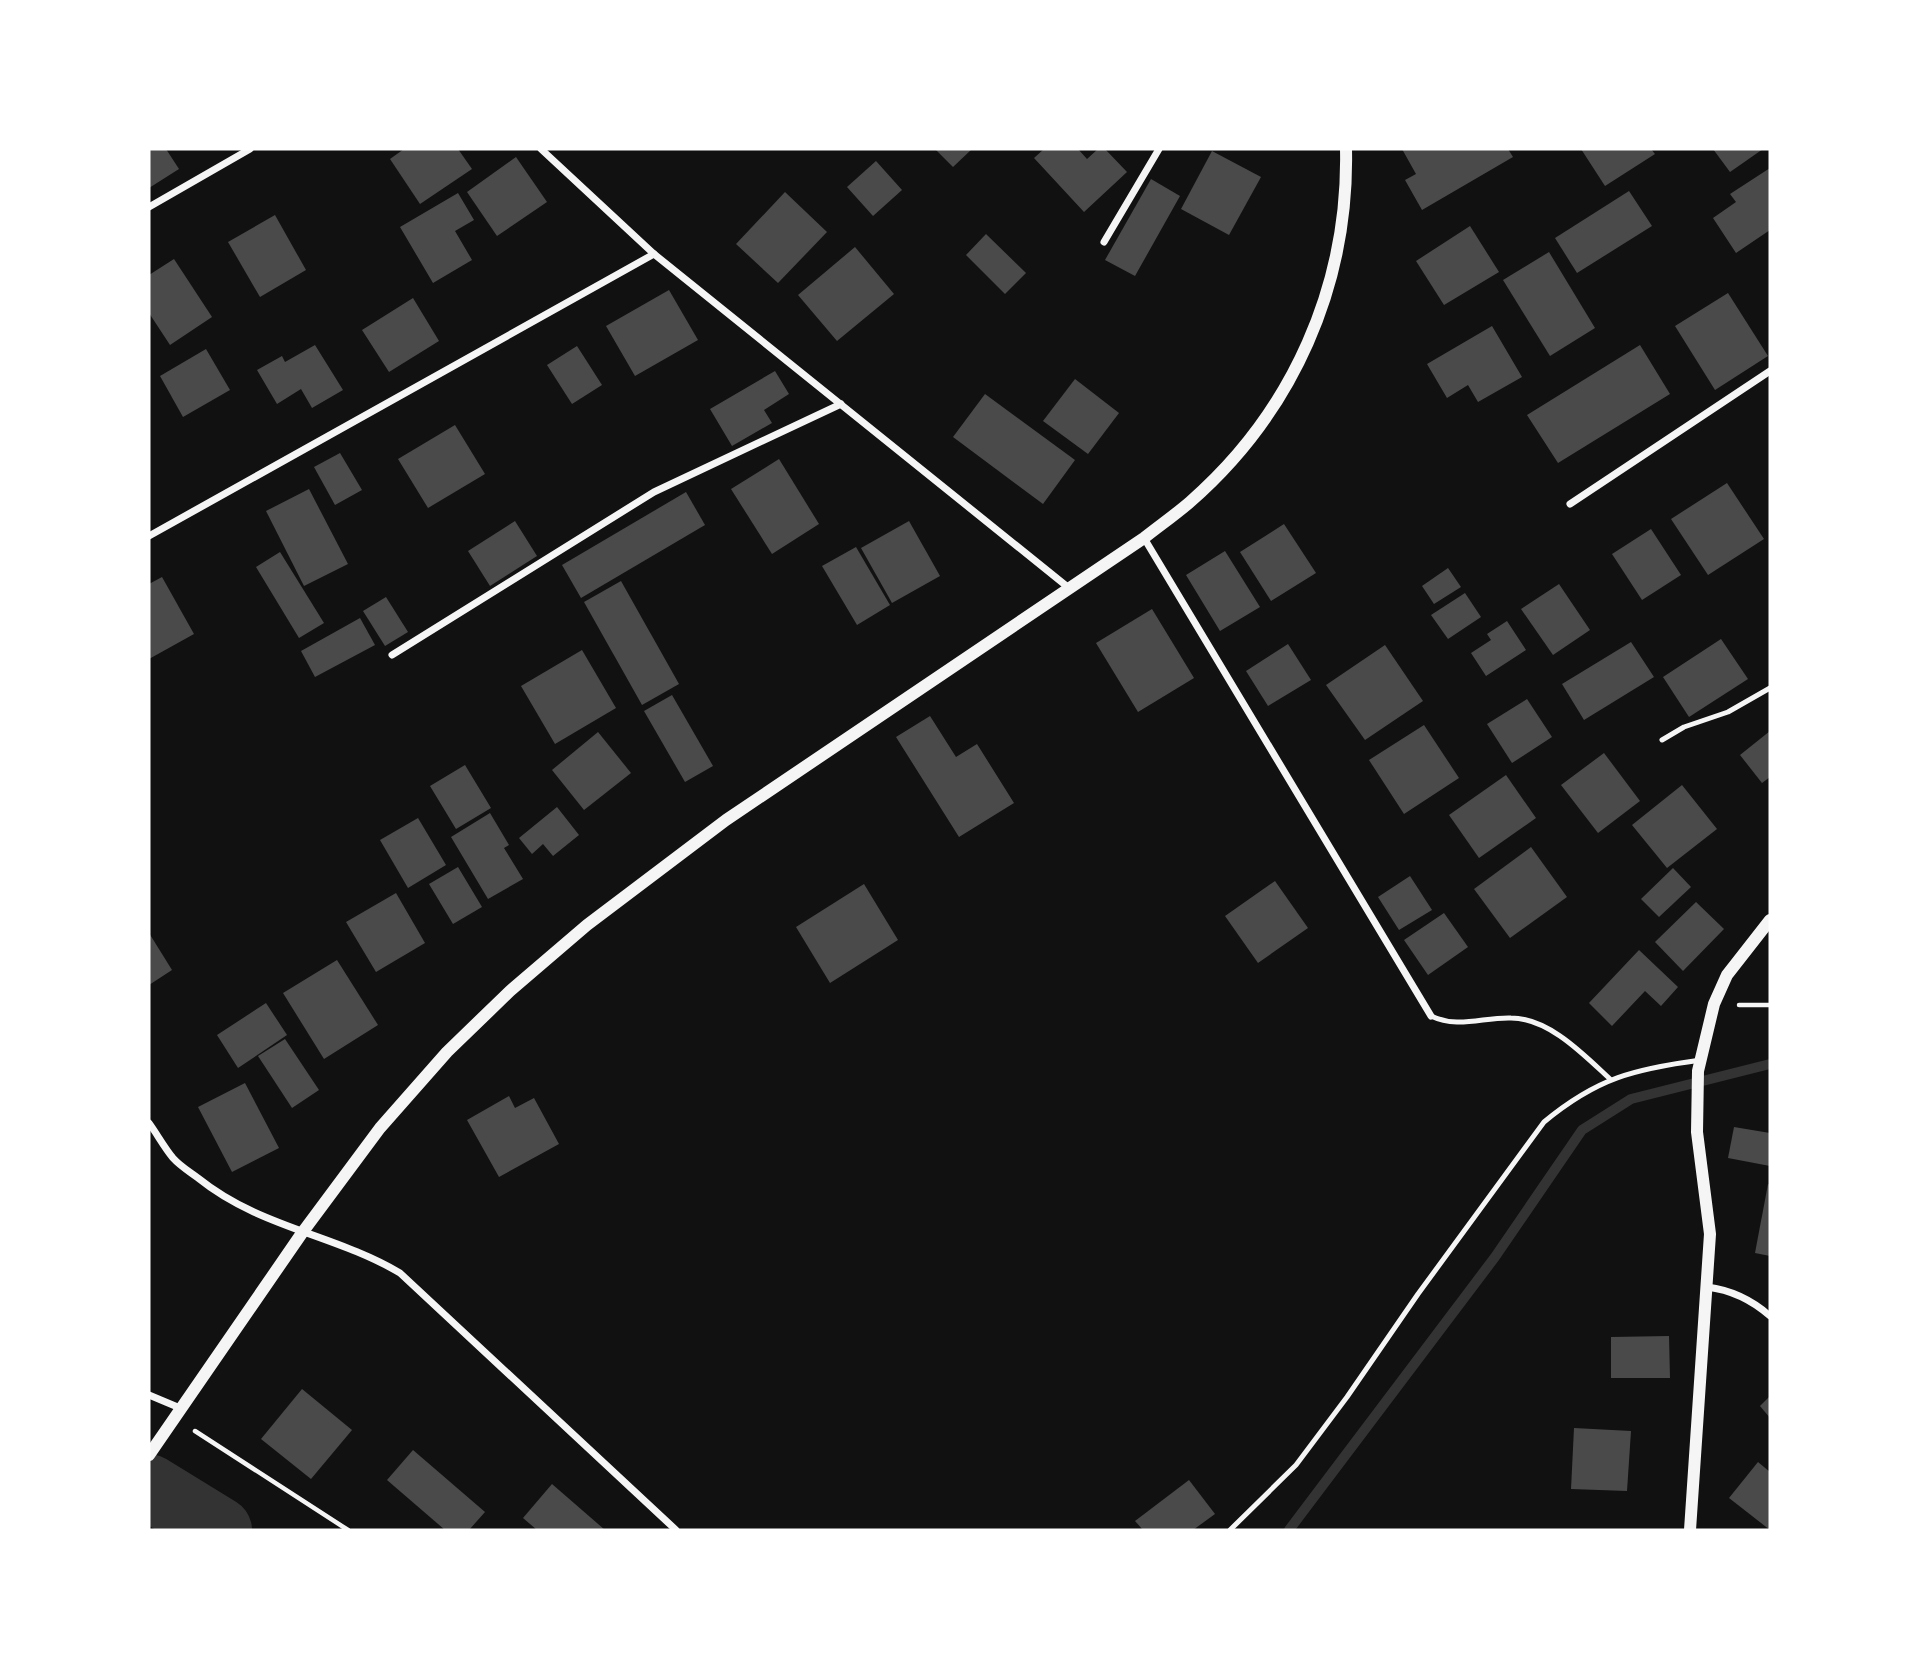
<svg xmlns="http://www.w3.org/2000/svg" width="1919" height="1679" font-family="Spectral,serif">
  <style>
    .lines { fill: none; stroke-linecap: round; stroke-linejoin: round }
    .stream { stroke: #333; stroke-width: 10 }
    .river { stroke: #333; stroke-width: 66 }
    .building { fill: #4a4a4a }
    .path { stroke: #f5f5f5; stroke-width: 4.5 }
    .service { stroke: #f5f5f5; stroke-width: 5 }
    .minor { stroke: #f5f5f5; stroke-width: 7 }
    .tertiary { stroke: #f5f5f5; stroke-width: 12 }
  </style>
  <rect width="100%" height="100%" fill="#111"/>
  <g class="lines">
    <!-- stream -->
    <polyline class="stream" points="1289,1530 1495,1257 1582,1130 1631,1099 1770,1064"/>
    <!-- river -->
    <polyline class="river" points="149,1487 219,1530"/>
  </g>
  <!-- building -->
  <g class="building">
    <polygon points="149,149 166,149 179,169 149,188"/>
    <polygon points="404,149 458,149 472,169 420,204 390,159"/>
    <polygon points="935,149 972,149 953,167"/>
    <polygon points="1044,149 1078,149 1087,159 1098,149 1105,149 1127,172 1084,212 1034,158"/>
    <polygon points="1402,149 1508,149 1513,157 1422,210 1405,180 1416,174"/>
    <polygon points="1581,149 1651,149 1655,154 1605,186"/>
    <polygon points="1713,149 1763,149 1730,172"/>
    <polygon points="1212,151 1261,177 1229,235 1181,209"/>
    <polygon points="516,157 547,202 497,236 467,192"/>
    <polygon points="876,161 902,190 873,216 847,187"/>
    <polygon points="1770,168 1770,230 1736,253 1713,218 1736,202 1730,194"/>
    <polygon points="1151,179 1180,196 1135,276 1105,260"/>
    <polygon points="1629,191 1652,226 1577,273 1555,238"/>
    <polygon points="785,192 827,232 778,283 736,244"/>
    <polygon points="458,193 474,220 455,231 472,260 433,283 400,227"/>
    <polygon points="275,215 306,270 260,297 228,242"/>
    <polygon points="1470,226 1499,272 1444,305 1416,261"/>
    <polygon points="986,234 1026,273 1005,294 966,255"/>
    <polygon points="855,247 894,294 837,341 798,295"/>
    <polygon points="1549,252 1595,328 1550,356 1503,280"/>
    <polygon points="174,259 212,317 170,345 149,313 149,275"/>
    <polygon points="669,290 698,340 635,376 606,326"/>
    <polygon points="1728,293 1768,356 1715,390 1675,326"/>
    <polygon points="413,298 439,341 389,372 362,330"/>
    <polygon points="1492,326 1522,377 1478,402 1468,385 1447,398 1427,364"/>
    <polygon points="315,345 343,390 312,408 301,389 277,404 257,370 282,356 285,362"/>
    <polygon points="1640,345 1670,394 1558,463 1527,415"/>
    <polygon points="577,346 602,385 572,404 547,365"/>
    <polygon points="206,349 230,390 183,417 160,376"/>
    <polygon points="775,371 789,394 764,410 772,423 732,446 710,409"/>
    <polygon points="1075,379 1119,413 1088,454 1043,421"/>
    <polygon points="985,394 1075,460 1043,504 953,437"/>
    <polygon points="455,425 485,474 428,508 398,459"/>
    <polygon points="340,453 362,490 335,505 314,467"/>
    <polygon points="779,459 819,524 772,554 731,489"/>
    <polygon points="1727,483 1764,539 1708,575 1671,519"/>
    <polygon points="309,489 348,564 304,586 266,511"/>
    <polygon points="686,492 705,525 581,598 562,565"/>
    <polygon points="515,521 537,556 490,586 468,551"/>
    <polygon points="909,521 940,576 892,603 861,548"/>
    <polygon points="1284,524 1316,573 1271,601 1240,552"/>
    <polygon points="1651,529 1681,575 1642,600 1612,554"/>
    <polygon points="856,547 890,605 857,625 822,566"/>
    <polygon points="1225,551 1260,607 1220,631 1186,575"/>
    <polygon points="280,552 324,623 299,638 256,567"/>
    <polygon points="1448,568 1461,587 1434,604 1422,586"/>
    <polygon points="162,577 194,634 149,659 149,584"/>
    <polygon points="621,581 679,684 642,705 584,602"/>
    <polygon points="1559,584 1590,630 1553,655 1521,609"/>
    <polygon points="1465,593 1481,617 1448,639 1431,615"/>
    <polygon points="386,597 408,632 385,646 363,611"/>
    <polygon points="1152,609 1194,678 1138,712 1096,643"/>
    <polygon points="360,618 375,645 315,677 301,651"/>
    <polygon points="1507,621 1526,650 1486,676 1471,653 1491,640 1487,634"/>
    <polygon points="1721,639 1748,679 1689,717 1663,677"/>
    <polygon points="1631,642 1654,677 1584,720 1562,684"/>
    <polygon points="1288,644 1311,680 1268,706 1246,671"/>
    <polygon points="1385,645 1423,701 1365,740 1326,685"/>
    <polygon points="582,650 616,708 555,744 521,686"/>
    <polygon points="672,695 713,766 685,782 644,711"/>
    <polygon points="1527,699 1552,737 1512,763 1487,724"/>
    <polygon points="930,716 956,757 977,744 1014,803 959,837 896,737"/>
    <polygon points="1424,725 1459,778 1404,814 1369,760"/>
    <polygon points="1770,731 1770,777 1762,783 1740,755"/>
    <polygon points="598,732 631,773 584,810 552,770"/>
    <polygon points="1604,753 1640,801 1598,833 1561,785"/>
    <polygon points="465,765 491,808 456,829 430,786"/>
    <polygon points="1506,775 1536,818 1479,858 1449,815"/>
    <polygon points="1682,785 1717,829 1667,868 1632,825"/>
    <polygon points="557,807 579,835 553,856 543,844 532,854 519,838"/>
    <polygon points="490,813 509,845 504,848 523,879 488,899 451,837"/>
    <polygon points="418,818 446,865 408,888 380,840"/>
    <polygon points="1531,847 1567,897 1510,938 1474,889"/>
    <polygon points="458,867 482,907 453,924 429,884"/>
    <polygon points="1673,868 1691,887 1659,917 1641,899"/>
    <polygon points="1410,876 1432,910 1399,930 1378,897"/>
    <polygon points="1275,881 1308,928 1258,963 1225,916"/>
    <polygon points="864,884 898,940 830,983 796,927"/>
    <polygon points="396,893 425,943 376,972 346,922"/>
    <polygon points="1696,902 1724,929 1683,971 1655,942"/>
    <polygon points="1444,913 1468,947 1428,975 1404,940"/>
    <polygon points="149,933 172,970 149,985"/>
    <polygon points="1639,950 1678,987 1661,1006 1645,991 1612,1026 1589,1003"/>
    <polygon points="337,960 378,1025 324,1059 283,993"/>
    <polygon points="266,1003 287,1035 238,1068 217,1035"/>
    <polygon points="285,1039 319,1090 292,1108 258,1056"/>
    <polygon points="245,1083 279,1148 232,1172 198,1107"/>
    <polygon points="509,1096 515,1108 534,1098 559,1144 499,1177 467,1120"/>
    <polygon points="1734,1127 1770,1133 1770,1166 1728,1158"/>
    <polygon points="1768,1184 1770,1185 1770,1256 1755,1253"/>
    <polygon points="1669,1336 1670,1378 1611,1378 1611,1337"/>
    <polygon points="302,1389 352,1430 311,1479 261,1439"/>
    <polygon points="1770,1396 1770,1418 1760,1406"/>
    <polygon points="1574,1428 1631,1431 1627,1491 1571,1489"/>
    <polygon points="413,1450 485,1512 469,1530 445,1530 387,1480"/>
    <polygon points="1758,1462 1770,1472 1770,1530 1729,1498"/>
    <polygon points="1189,1480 1215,1514 1193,1530 1143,1530 1135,1521"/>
    <polygon points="552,1484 605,1530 537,1530 523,1518"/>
  </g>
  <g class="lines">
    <!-- path -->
    <g class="path">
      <polyline points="1739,1005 1770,1005"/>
      <polyline points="195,1431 348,1530"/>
    </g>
    <!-- service -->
    <g class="service">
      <polyline points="1662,740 1684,727 1728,712 1770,688"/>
      <path d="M 1431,1016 C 1458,1029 1483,1017 1511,1018 C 1549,1018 1584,1055 1610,1079"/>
      <path d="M 1230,1530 L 1296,1465 L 1347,1397 L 1418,1294 L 1544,1122 C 1597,1078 1634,1069 1701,1060"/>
    </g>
    <!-- minor -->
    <g class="minor">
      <polyline points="541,149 654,254 1069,588"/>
      <polyline points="149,207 250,149"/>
      <polyline points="1104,242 1159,149"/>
      <polyline points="1570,504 1770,371"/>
      <polyline points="149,536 654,254"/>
      <polyline points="1144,538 1431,1016"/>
      <polyline points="392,655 654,492 841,404"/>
      <path d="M 149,1123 C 157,1134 164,1147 173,1158 C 180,1166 190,1172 198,1178 C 260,1228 334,1234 400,1273 L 676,1530"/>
      <path d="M 1707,1287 C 1731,1290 1752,1300 1770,1316"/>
      <polyline points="149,1395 180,1408"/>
    </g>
    <!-- tertiary -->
    <g class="tertiary">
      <path d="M 149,1455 L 302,1233 L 380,1128 L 447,1052 L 510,991 L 587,925 L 726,820 L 1144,538 C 1159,526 1175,515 1190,502 C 1293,412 1349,285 1346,149"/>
      <polyline points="1690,1530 1710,1234 1697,1132 1698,1071 1714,1004 1727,975 1770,920"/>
    </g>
  </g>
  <!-- border -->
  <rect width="1919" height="1679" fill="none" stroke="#ffffff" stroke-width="301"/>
</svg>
